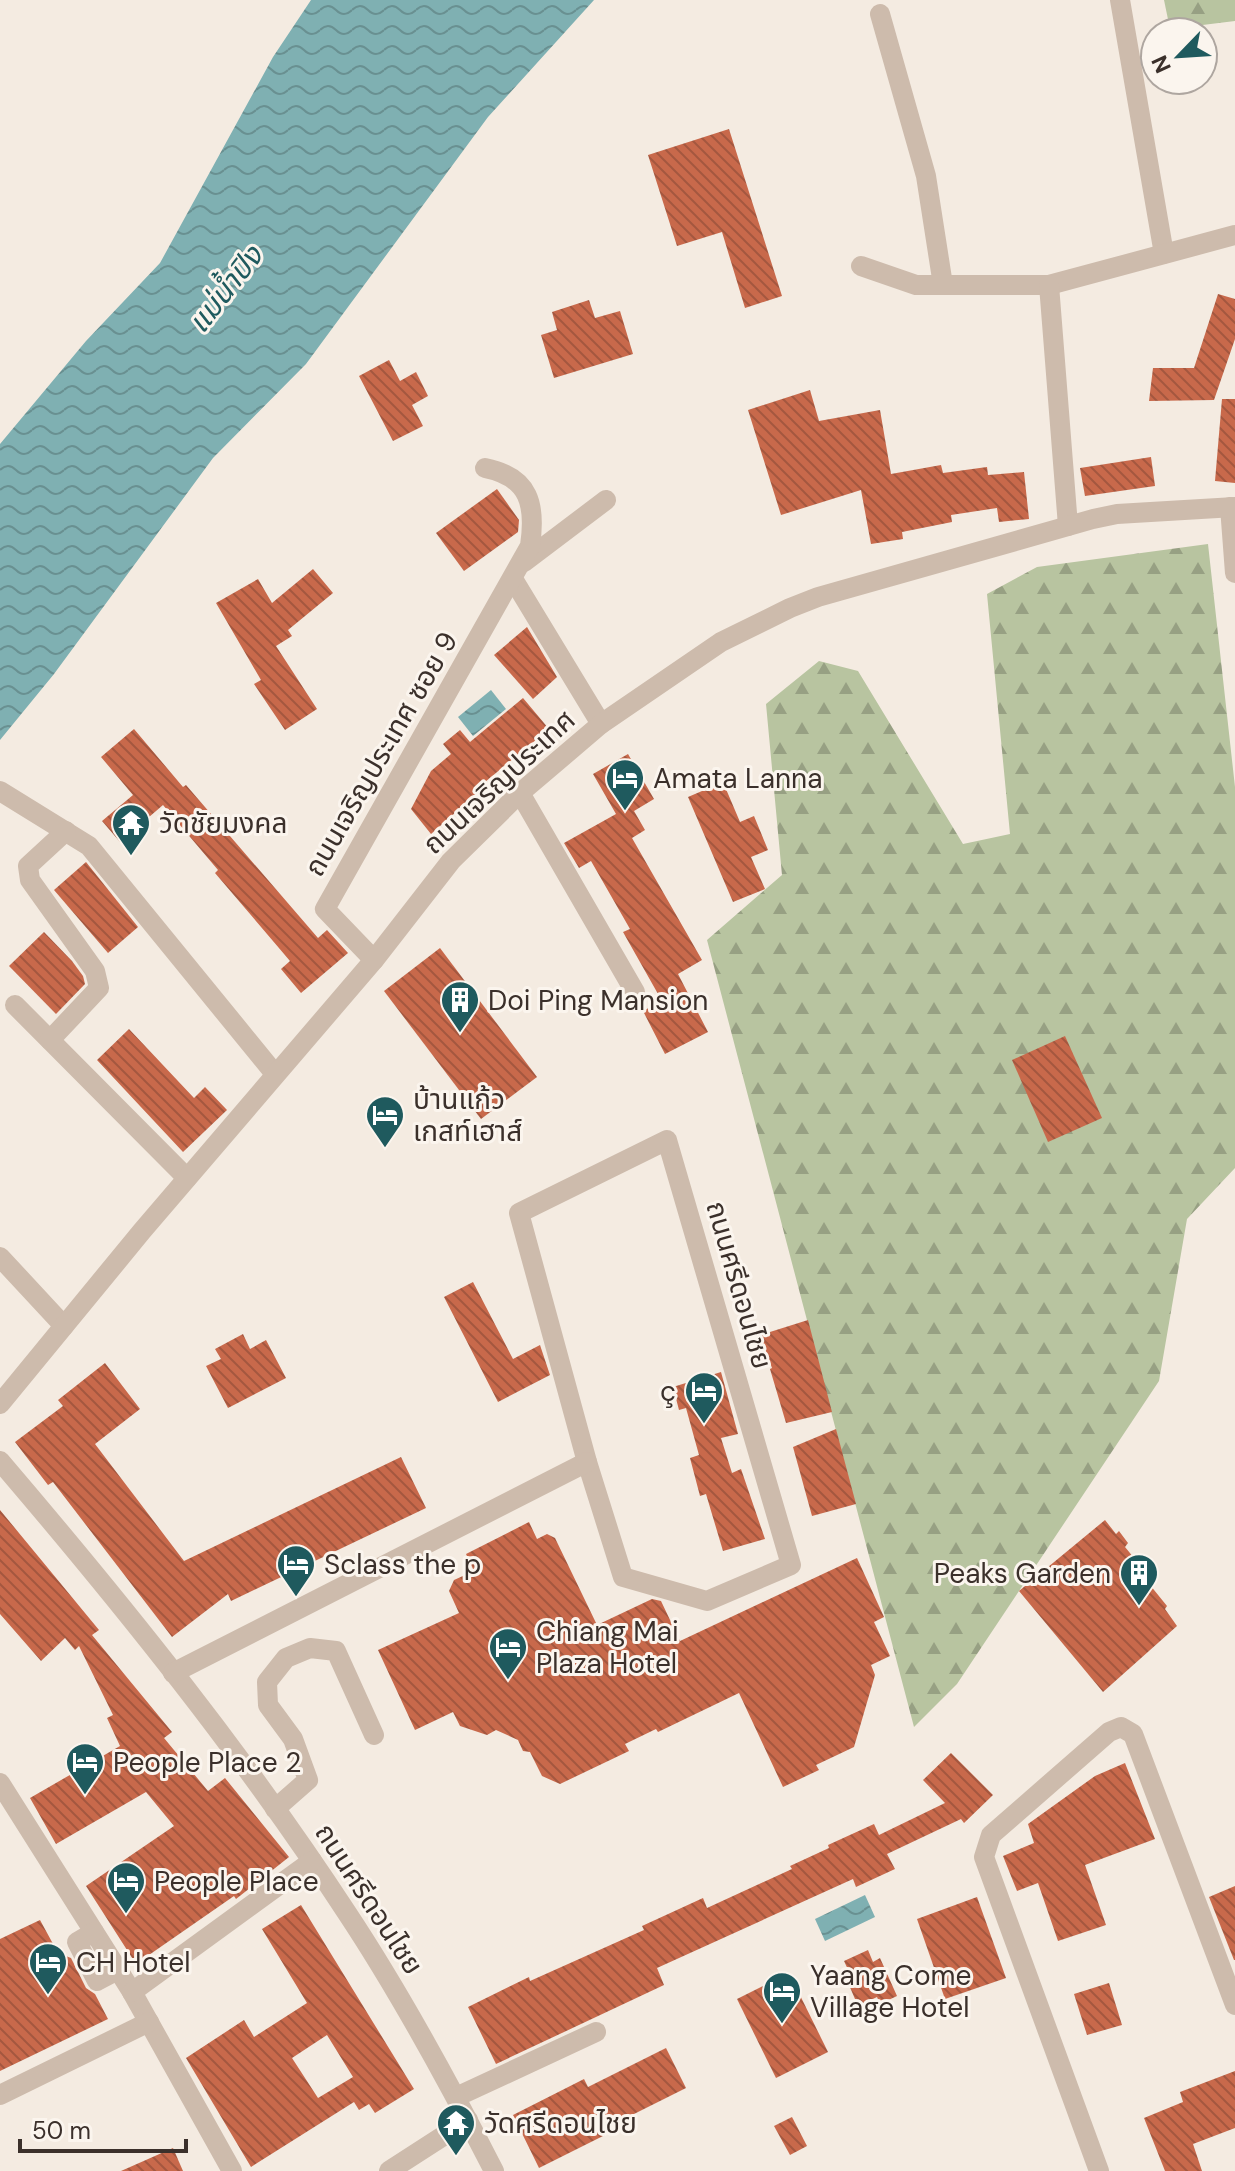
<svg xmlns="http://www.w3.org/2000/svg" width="1235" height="2171" font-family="'DM Sans','Noto Sans Thai',sans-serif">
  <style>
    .forest { fill: url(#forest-firs) }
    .water { fill: url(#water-waves) }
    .building { fill: url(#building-back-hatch); fill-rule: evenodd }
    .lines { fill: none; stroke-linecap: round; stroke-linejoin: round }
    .minor { stroke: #cdbbac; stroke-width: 20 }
    .labels { text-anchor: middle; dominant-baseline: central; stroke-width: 6; stroke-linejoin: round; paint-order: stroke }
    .street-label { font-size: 28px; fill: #3b302b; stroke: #fbf5ee }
    .poi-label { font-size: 28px; fill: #3b302b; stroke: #fbf5ee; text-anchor: start }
    .water-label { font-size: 30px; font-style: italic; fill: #1f5a5e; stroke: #fbf5ee }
  </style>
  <defs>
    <pattern id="forest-firs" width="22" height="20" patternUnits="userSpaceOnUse" patternTransform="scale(2)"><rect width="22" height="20" fill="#b8c4a0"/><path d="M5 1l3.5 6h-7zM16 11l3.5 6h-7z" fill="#97a083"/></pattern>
    <pattern id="water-waves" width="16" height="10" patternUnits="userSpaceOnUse" patternTransform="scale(2)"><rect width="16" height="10" fill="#7fb0b2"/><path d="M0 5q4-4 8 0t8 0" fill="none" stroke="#699091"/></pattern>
    <pattern id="building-back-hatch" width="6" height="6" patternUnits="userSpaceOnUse" patternTransform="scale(2)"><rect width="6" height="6" fill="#c8694b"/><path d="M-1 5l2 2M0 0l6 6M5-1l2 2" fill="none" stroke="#a4573f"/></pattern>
  </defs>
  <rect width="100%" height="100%" fill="#f4ebe1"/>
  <!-- forest -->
  <g class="forest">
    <polygon points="1164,0 1235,0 1235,21 1170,29"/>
    <polygon points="1208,544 1235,787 1235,1168 1187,1219 1159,1381 957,1684 914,1727 707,940 782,875 766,704 819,661 858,671 963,844 1010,834 987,594 1037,567"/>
  </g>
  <!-- water -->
  <g class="water">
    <polygon points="311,0 594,0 488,117 306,364 213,458 54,674 0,740 0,444 86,341 160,263 273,57"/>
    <polygon points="491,690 506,709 473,736 458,717"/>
    <polygon points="865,1895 875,1917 825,1941 815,1919"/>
  </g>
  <!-- building -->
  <g class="building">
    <polygon points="729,129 782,296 745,308 722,232 677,246 648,155"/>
    <polygon points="1218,294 1235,299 1235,339 1214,400 1149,401 1153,368 1194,368"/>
    <polygon points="589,300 595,318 620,311 633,354 554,378 541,335 557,330 552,312"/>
    <polygon points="389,360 400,381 416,372 428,396 412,405 423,426 393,441 359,376"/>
    <polygon points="810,390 819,421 880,410 891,474 941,465 943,473 987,467 988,475 1024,472 1029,519 999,522 997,508 951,515 952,522 902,532 903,539 871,544 861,490 781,515 748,410"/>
    <polygon points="1222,399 1235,399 1235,483 1215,481"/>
    <polygon points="1151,457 1155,486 1085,496 1080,468"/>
    <polygon points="497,489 519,520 518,532 464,571 436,533"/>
    <polygon points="313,569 333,593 288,630 292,636 276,646 317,709 285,730 254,684 261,680 216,603 258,579 272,603"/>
    <polygon points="527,627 557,677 533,699 494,655"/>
    <polygon points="523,698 549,729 479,787 481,790 431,834 411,809 431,771 451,754 443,744 460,730 470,742"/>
    <polygon points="134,729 183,787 186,785 318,938 327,930 348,953 301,993 281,969 290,961 215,873 218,870 163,805 120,842 102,821 133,795 101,757"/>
    <polygon points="628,754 654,799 634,811 645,830 632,838 702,960 678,974 708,1032 665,1054 643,1011 662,1001 623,932 630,929 591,861 579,868 564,843 616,814 593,774"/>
    <polygon points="723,782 740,822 754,816 768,850 751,857 765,889 733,902 688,797"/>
    <polygon points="86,862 138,927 108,953 54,890"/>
    <polygon points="44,932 72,961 83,976 85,984 56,1014 9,966"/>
    <polygon points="440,948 537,1077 481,1119 384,991"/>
    <polygon points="129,1029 194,1098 205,1087 227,1110 183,1152 97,1060"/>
    <polygon points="1065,1036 1102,1118 1048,1142 1012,1060"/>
    <polygon points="473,1282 513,1359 540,1345 550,1375 498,1402 444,1297"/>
    <polygon points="808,1320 832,1412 786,1423 770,1369 772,1368 760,1335"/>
    <polygon points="243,1334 250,1349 266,1340 286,1378 228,1408 206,1366 221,1359 215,1349"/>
    <polygon points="105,1363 140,1409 95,1444 184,1561 401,1457 426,1508 231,1601 228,1594 172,1637 53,1482 48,1485 15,1442 63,1406 58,1400"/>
    <polygon points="721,1372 738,1434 721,1438 732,1473 741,1469 765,1539 723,1551 706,1494 700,1496 690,1458 699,1455 686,1408 679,1410 673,1387"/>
    <polygon points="836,1429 856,1504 812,1516 793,1447"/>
    <polygon points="0,1510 99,1630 92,1635 172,1732 164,1738 208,1791 225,1778 289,1857 236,1899 234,1896 136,1964 86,1886 174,1826 146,1792 56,1844 30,1798 120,1746 107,1718 113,1715 79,1646 75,1650 65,1638 41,1661 0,1614"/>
    <polygon points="1105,1520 1116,1534 1119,1531 1128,1543 1125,1547 1153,1581 1150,1585 1167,1606 1165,1609 1177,1626 1103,1692 1019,1591"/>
    <polygon points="529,1522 537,1539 547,1534 555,1538 597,1625 652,1599 661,1601 680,1641 857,1558 884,1617 874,1622 890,1656 871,1665 875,1675 854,1747 816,1765 819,1770 783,1787 739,1693 658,1732 656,1729 625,1744 629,1751 560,1784 542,1776 530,1752 523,1751 518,1740 496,1730 487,1735 460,1726 453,1712 415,1730 378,1650 459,1613 449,1591 454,1580 474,1571 466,1554"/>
    <polygon points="951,1753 993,1795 964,1823 961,1819 887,1854 895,1869 856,1887 853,1879 657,1968 664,1985 496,2064 468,2007 529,1977 530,1981 644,1930 642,1926 703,1898 707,1908 792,1869 790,1866 829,1848 828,1845 874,1824 879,1835 945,1803 923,1780"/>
    <polygon points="1125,1763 1155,1839 1085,1865 1106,1925 1058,1941 1038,1883 1017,1891 1003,1856 1034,1843 1028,1824 1095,1776"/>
    <polygon points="1235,1886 1235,1960 1234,1960 1209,1897"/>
    <polygon points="977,1897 1006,1978 945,1999 917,1919"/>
    <path d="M 301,1905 L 414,2089 L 375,2113 L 369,2104 L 359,2110 L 354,2102 L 251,2167 L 186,2058 L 244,2020 L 254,2037 L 307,2003 L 262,1929 ZM 327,2035 L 353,2077 L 318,2098 L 292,2058 Z"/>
    <polygon points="40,1920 58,1953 71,1958 86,1988 95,1994 108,2019 0,2071 0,1939"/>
    <polygon points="868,1950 873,1962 880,1958 897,1996 880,2004 877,1997 858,2006 846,1978 851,1976 844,1961"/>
    <polygon points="789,1973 828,2052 776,2078 737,1999"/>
    <polygon points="1109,1983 1122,2025 1087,2035 1074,1994"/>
    <polygon points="666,2048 686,2088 608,2127 611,2132 539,2168 513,2115 584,2079 588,2087"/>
    <polygon points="1235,2071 1235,2128 1193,2144 1202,2171 1165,2171 1144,2118 1183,2102 1180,2092"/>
    <polygon points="792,2117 807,2146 790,2155 774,2126"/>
    <polygon points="173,2148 183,2171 121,2171"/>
  </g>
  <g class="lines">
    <!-- minor -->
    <g class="minor">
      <polyline points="1120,0 1164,254"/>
      <polyline points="880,14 926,176 943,285"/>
      <polyline points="861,266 916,285 1049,285 1235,235"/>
      <polyline points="1049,285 1068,526"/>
      <polyline points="1230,507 1235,573"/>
      <polyline points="524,562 606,500"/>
      <polyline points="513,579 601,724"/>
      <polyline points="0,791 89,846 275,1074"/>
      <polyline points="520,793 635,992"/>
      <path d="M 374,960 L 325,909 L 530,546 C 536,505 530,477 485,468"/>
      <polyline points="15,1005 187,1178"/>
      <polyline points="50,1040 99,988 95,971 30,880 28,866 66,831"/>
      <polygon points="667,1140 791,1565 707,1601 623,1577 587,1462 519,1213"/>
      <polyline points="0,1257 64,1326"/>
      <polyline points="0,1404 142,1231 374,960 451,861 520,793 601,724 721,642 790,608 818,597 1093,519 1117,514 1235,507"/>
      <path d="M 0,1461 C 123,1605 243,1754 347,1913 C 402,1996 449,2083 494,2171"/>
      <polyline points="173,1673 587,1462"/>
      <polyline points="0,1783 132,1992 232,2171"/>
      <polyline points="275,1809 308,1780 293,1739 268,1705 267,1682 286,1658 310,1648 336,1651 374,1735"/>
      <polyline points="94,1932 77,1942 97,1981 118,1970"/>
      <polyline points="132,1992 312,1861"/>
      <polyline points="0,2095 149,2022"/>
      <polyline points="456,2097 596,2032"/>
      <polyline points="389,2171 468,2120"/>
      <polyline points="1099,2171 984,1857 991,1835 1109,1732 1121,1727 1133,1734 1235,2005"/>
    </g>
  </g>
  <!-- icons -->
  <defs>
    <g id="hotel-pin" transform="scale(2)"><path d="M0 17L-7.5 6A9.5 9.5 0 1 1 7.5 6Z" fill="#1f5a5e" stroke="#fbf5ee"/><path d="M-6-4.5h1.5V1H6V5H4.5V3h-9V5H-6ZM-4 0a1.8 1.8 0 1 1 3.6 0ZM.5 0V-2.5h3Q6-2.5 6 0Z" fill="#fff"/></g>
    <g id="temple-pin" transform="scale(2)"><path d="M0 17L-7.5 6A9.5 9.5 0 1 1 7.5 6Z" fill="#1f5a5e" stroke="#fbf5ee"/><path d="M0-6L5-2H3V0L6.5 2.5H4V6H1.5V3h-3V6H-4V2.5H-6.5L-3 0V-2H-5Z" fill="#fff"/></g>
    <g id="building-pin" transform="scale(2)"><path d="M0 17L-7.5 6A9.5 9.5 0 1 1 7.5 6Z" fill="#1f5a5e" stroke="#fbf5ee"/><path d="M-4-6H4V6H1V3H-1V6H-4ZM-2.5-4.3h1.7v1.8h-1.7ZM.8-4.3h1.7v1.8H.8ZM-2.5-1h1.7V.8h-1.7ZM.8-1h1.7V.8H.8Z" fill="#fff"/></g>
  </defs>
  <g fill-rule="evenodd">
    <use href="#hotel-pin" x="625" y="778"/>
    <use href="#temple-pin" x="131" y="823"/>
    <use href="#building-pin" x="460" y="1000"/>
    <use href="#hotel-pin" x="385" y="1115"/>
    <use href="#hotel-pin" x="704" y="1391"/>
    <use href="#hotel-pin" x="296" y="1564"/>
    <use href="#building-pin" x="1139" y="1573"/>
    <use href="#hotel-pin" x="508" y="1647"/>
    <use href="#hotel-pin" x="85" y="1762"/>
    <use href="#hotel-pin" x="126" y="1881"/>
    <use href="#hotel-pin" x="48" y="1962"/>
    <use href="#hotel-pin" x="782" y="1991"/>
    <use href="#temple-pin" x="456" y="2123"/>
  </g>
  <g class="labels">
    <!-- street labels -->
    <g class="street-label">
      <text transform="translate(381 754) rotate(-60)">ถนนเจริญประเทศ ซอย 9</text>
      <text transform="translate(499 782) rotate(-43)">ถนนเจริญประเทศ</text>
      <text transform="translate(739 1285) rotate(74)">ถนนศรีดอนไชย</text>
      <text transform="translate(369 1899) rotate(57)">ถนนศรีดอนไชย</text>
    </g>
    <!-- poi labels -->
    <g class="poi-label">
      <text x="653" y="778">Amata Lanna</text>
      <text x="159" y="823">วัดชัยมงคล</text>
      <text x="488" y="1000">Doi Ping Mansion</text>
      <text x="413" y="1099">บ้านแก้ว<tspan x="413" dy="32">เกสท์เฮาส์</tspan></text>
      <text x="676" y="1391" text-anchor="end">ç</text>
      <text x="324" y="1564">Sclass the p</text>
      <text x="1111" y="1573" text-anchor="end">Peaks Garden</text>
      <text x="536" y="1631">Chiang Mai<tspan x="536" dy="32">Plaza Hotel</tspan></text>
      <text x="113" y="1762">People Place 2</text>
      <text x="154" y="1881">People Place</text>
      <text x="76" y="1962">CH Hotel</text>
      <text x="810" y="1975">Yaang Come<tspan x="810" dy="32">Village Hotel</tspan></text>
      <text x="484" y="2123">วัดศรีดอนไชย</text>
    </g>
    <!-- water labels -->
    <g class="water-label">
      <text transform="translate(225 289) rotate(-52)">แม่น้ำปิง</text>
    </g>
  </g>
  <!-- north arrow -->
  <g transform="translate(1179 56) rotate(245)"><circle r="38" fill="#fbf5ee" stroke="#aea6a0" stroke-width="2"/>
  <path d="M0-6L14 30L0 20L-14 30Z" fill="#1f5a5e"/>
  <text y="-12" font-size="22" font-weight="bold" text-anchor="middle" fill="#3b302b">N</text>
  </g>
  <!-- scale -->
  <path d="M20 2139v12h166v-12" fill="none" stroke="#3b302b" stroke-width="4"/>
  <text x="32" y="2139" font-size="24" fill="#3b302b" stroke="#fbf5ee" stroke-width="6" paint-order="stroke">50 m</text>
</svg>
